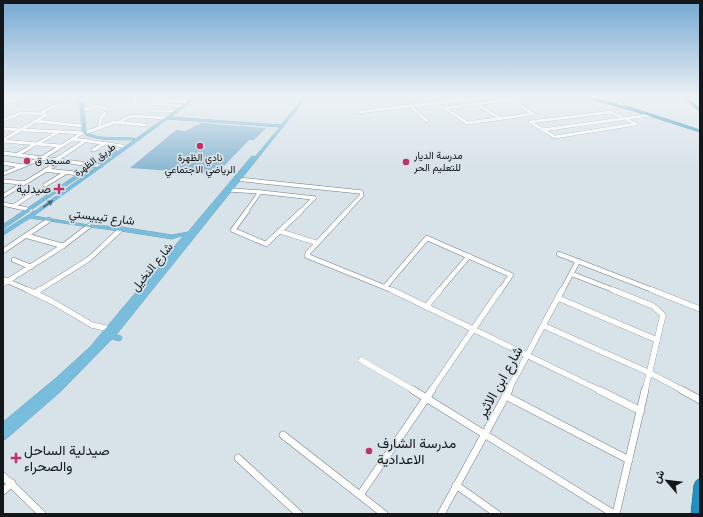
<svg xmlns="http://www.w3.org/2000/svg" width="703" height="517" font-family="'Nunito Sans',Vazirmatn,sans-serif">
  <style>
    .green { fill: #8ab7d2 }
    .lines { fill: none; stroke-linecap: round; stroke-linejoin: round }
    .minor-far4-casing { stroke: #747e85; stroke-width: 3.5 }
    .minor-far3-casing { stroke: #747e85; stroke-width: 4.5 }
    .minor-far2-casing { stroke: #747e85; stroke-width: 5.5 }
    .minor-far1-casing { stroke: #747e85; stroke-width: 6 }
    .minor-casing { stroke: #747e85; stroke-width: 8 }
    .major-casing { stroke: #1b6689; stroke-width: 0.5 }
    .highway-casing { stroke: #1b6689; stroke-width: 1 }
    .minor-far4 { stroke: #fff; stroke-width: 3 }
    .minor-far3 { stroke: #fff; stroke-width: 3.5 }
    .minor-far2 { stroke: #fff; stroke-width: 4.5 }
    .minor-far1 { stroke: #fff; stroke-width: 5.5 }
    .minor { stroke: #fff; stroke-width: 7 }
    .major { fill: #79bddd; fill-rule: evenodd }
    .highway { fill: #1f91c6; fill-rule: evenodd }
    .oneway { fill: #466a7b }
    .poi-dot { fill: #bf3366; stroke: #d7e2e9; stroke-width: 1.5 }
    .labels { text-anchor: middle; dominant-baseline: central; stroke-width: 3.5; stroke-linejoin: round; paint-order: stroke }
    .far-poi-label { font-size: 10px; fill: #131719; stroke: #d7e2e9; text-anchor: start }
    .far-street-label { font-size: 10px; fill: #131719; stroke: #d7e2e9 }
    .poi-label { font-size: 12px; fill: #131719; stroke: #d7e2e9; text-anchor: end }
    .street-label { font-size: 12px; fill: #131719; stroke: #d7e2e9 }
    .near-street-label { font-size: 14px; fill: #131719; stroke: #d7e2e9 }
    .near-poi-label { font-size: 14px; fill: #131719; stroke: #d7e2e9; text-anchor: start }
  </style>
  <rect width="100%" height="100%" fill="#d7e2e9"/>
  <!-- green -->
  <polygon class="green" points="201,123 266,128 254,140 249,140 224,166 222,166 214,174 130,168 176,130 185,131"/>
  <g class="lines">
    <!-- minor-far4 casing -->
    <g class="minor-far4-casing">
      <g id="minor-far4">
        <polyline points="136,98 134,103 138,104"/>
        <polyline points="473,98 358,112 486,98"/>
        <polyline points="616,98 622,106"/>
        <polygon points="508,100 513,101 533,114 467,123 445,108"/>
        <polyline points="3,103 25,98"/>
        <polyline points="156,104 163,100 185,102"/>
        <polyline points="156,104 180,106"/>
        <polyline points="476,104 500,118"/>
        <polyline points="410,106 427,121"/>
        <polyline points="82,110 100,106 106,109"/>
        <polyline points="152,111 172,111"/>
        <polygon points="610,112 636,124 555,137 530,122"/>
        <polyline points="39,114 56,105"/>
        <polyline points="3,120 21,113 45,114"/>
        <polyline points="36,121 83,126"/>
        <polyline points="119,122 131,116 168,118"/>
        <polyline points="99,128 101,118 105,113"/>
        <polyline points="3,129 85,133 115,122 145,125"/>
        <polyline points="542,130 650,115"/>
        <polyline points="73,139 123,146"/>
        <polyline points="3,140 43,117 46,115 45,114"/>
        <polyline points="3,141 61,146"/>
        <polyline points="37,144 58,132"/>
        <polyline points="27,149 35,144"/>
        <polyline points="57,149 82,133"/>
        <polyline points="73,149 86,140"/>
        <polyline points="95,149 105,143"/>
      </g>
    </g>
    <!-- minor-far3 casing -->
    <g class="minor-far3-casing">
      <g id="minor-far3">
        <polyline points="93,150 97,148"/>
        <polyline points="3,153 101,166"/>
        <polyline points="18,154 29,148"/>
        <polyline points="56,160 74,148"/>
        <polyline points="3,163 21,166"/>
        <polyline points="45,170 82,174"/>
        <polyline points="3,174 42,158 58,148"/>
        <polyline points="236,179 361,192 362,195 346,212"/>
        <polyline points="3,181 23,183"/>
        <polyline points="45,185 65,173"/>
        <polyline points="231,190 260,192 246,212"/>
        <polyline points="260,192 314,198"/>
        <polyline points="3,196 61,161"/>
        <polyline points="3,204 31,210"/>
        <polyline points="14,206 38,190"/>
        <polyline points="300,212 314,198"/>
      </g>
    </g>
    <!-- minor-far2 casing -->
    <g class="minor-far2-casing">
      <g id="minor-far2">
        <polyline points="247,211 233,230 266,244 301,211"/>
        <polyline points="347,211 308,253 307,256 394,291"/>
        <polyline points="279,231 317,243"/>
        <polyline points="27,236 63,246"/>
        <polyline points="3,251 49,220"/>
        <polyline points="559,254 655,291"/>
        <polyline points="14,260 31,267"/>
        <polyline points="572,274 616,291"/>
        <polyline points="3,279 30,291"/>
        <polyline points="3,284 63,246 89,226"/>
        <polyline points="385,287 427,238 511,275 500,291"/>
        <polyline points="38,291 89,259 121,229"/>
        <polyline points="439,291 469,256"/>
        <polyline points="562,291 578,261"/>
      </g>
    </g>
    <!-- minor-far1 casing -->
    <g class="minor-far1-casing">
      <g id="minor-far1">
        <polyline points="28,290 53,302 92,325 110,329"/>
        <polyline points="392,290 601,391"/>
        <polyline points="613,290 653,306 663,315 645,391"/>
        <polyline points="652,290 700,309"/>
        <polyline points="35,293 39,290"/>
        <polyline points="558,298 657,340"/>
        <polyline points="426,307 440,290"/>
        <polyline points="544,326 650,373 684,391"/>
        <polyline points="361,360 415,391"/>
        <polyline points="431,391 500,290"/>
        <polyline points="508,391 562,290"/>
      </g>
    </g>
    <!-- minor casing -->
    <g class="minor-casing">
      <g id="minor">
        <polyline points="413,390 614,514"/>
        <polyline points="599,390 641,411"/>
        <polyline points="682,390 700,400"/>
        <polyline points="506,396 629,460"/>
        <polyline points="283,435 384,514"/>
        <polyline points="238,458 299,514"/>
        <polyline points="3,476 42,514"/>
        <polyline points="456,485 497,514"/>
        <polyline points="3,491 12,483"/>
        <polyline points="360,495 432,390"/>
        <polyline points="441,514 509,390"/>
        <polyline points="616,514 645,390"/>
      </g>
    </g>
    <!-- major casing -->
    <g class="major-casing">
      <g id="major">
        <path d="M 73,98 L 76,98 L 84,104 L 86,132 C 97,140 120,137 133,138 L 135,139 L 133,140 C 118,139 93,142 82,132 L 80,104 Z"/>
        <path d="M 193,98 L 196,98 L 171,117 L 281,125 L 303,98 L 306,98 L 116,335 L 121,336 L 122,338 L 121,340 L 119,341 L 112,339 L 60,392 L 6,439 L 3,440 L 3,422 L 56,378 L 90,347 L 184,235 L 172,239 L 121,231 L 89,227 L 30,218 L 5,234 L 3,235 L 3,231 L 38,209 ZM 168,119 L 280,127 L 255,157 L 252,156 L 188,232 L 172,235 L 121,227 L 89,225 L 34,216 Z"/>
        <polygon points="114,150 117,151 3,229 3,225"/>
      </g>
    </g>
    <!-- highway casing -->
    <g class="highway-casing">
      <g id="highway">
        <polygon points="587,98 594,98 636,109 700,130 700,132 634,111"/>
        <polygon points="685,98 689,98 700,109 700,112"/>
        <polygon points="700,479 700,514 691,514 694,485 696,481"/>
      </g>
    </g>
    <!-- minor-far4 -->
    <use href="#minor-far4" class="minor-far4"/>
    <!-- minor-far3 -->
    <use href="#minor-far3" class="minor-far3"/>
    <!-- minor-far2 -->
    <use href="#minor-far2" class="minor-far2"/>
    <!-- minor-far1 -->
    <use href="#minor-far1" class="minor-far1"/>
    <!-- minor -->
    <use href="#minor" class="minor"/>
    <!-- major -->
    <use href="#major" class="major"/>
    <!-- highway -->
    <use href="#highway" class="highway"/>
  </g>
  <!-- one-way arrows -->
  <defs><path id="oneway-solid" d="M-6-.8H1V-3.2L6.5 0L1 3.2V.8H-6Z"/></defs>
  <use class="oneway" href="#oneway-solid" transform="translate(48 204) rotate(-35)"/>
  <!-- sky -->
  <linearGradient id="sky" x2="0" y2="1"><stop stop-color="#74a7d1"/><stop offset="0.57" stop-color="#edf2f5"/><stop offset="1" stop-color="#edf2f5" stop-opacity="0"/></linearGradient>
  <rect width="703" height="171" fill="url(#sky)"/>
  <!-- markers -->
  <g class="poi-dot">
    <circle cx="200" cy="146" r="4"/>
    <circle cx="27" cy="161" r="4"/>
    <circle cx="406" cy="162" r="4"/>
    <path d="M57 183h4v4h4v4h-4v4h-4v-4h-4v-4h4z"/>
    <circle cx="369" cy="451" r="4"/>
    <path d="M14 452h4v4h4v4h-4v4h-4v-4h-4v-4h4z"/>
  </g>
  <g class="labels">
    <!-- far-poi labels -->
    <g class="far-poi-label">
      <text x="414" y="156">مدرسة الديار<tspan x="414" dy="12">للتعليم الحر</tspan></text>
      <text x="200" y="158" text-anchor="middle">نادي الظهرة<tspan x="200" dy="12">الرياضي الاجتماعي</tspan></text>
      <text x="35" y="161">مسجد ق</text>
    </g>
    <!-- far-street labels -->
    <g class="far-street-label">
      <text transform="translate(95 160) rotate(-36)">طريق الظهرة</text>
    </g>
    <!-- poi labels -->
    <g class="poi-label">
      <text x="51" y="189">صيدلية</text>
    </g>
    <!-- street labels -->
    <g class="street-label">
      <text transform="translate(102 217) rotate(7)">شارع تيبيستي</text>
      <text transform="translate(152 267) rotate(-51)">شارع النخيل</text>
    </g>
    <!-- near-street labels -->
    <g class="near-street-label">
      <text transform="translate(500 382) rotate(-61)">شارع ابن الاثير</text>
    </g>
    <!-- near-poi labels -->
    <g class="near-poi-label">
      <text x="377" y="443">مدرسة الشارف<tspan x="377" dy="16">الاعدادية</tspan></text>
      <text x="24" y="450">صيدلية الساحل<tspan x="24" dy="16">والصحراء</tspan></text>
    </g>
  </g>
  <!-- border -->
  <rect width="703" height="517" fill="none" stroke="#131719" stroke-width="8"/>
  <!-- north arrow -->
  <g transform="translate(667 481) rotate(298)" stroke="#d7e2e9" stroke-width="3" paint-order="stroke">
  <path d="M0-3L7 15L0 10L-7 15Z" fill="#131719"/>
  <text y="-6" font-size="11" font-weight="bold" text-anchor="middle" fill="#131719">ش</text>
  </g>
</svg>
